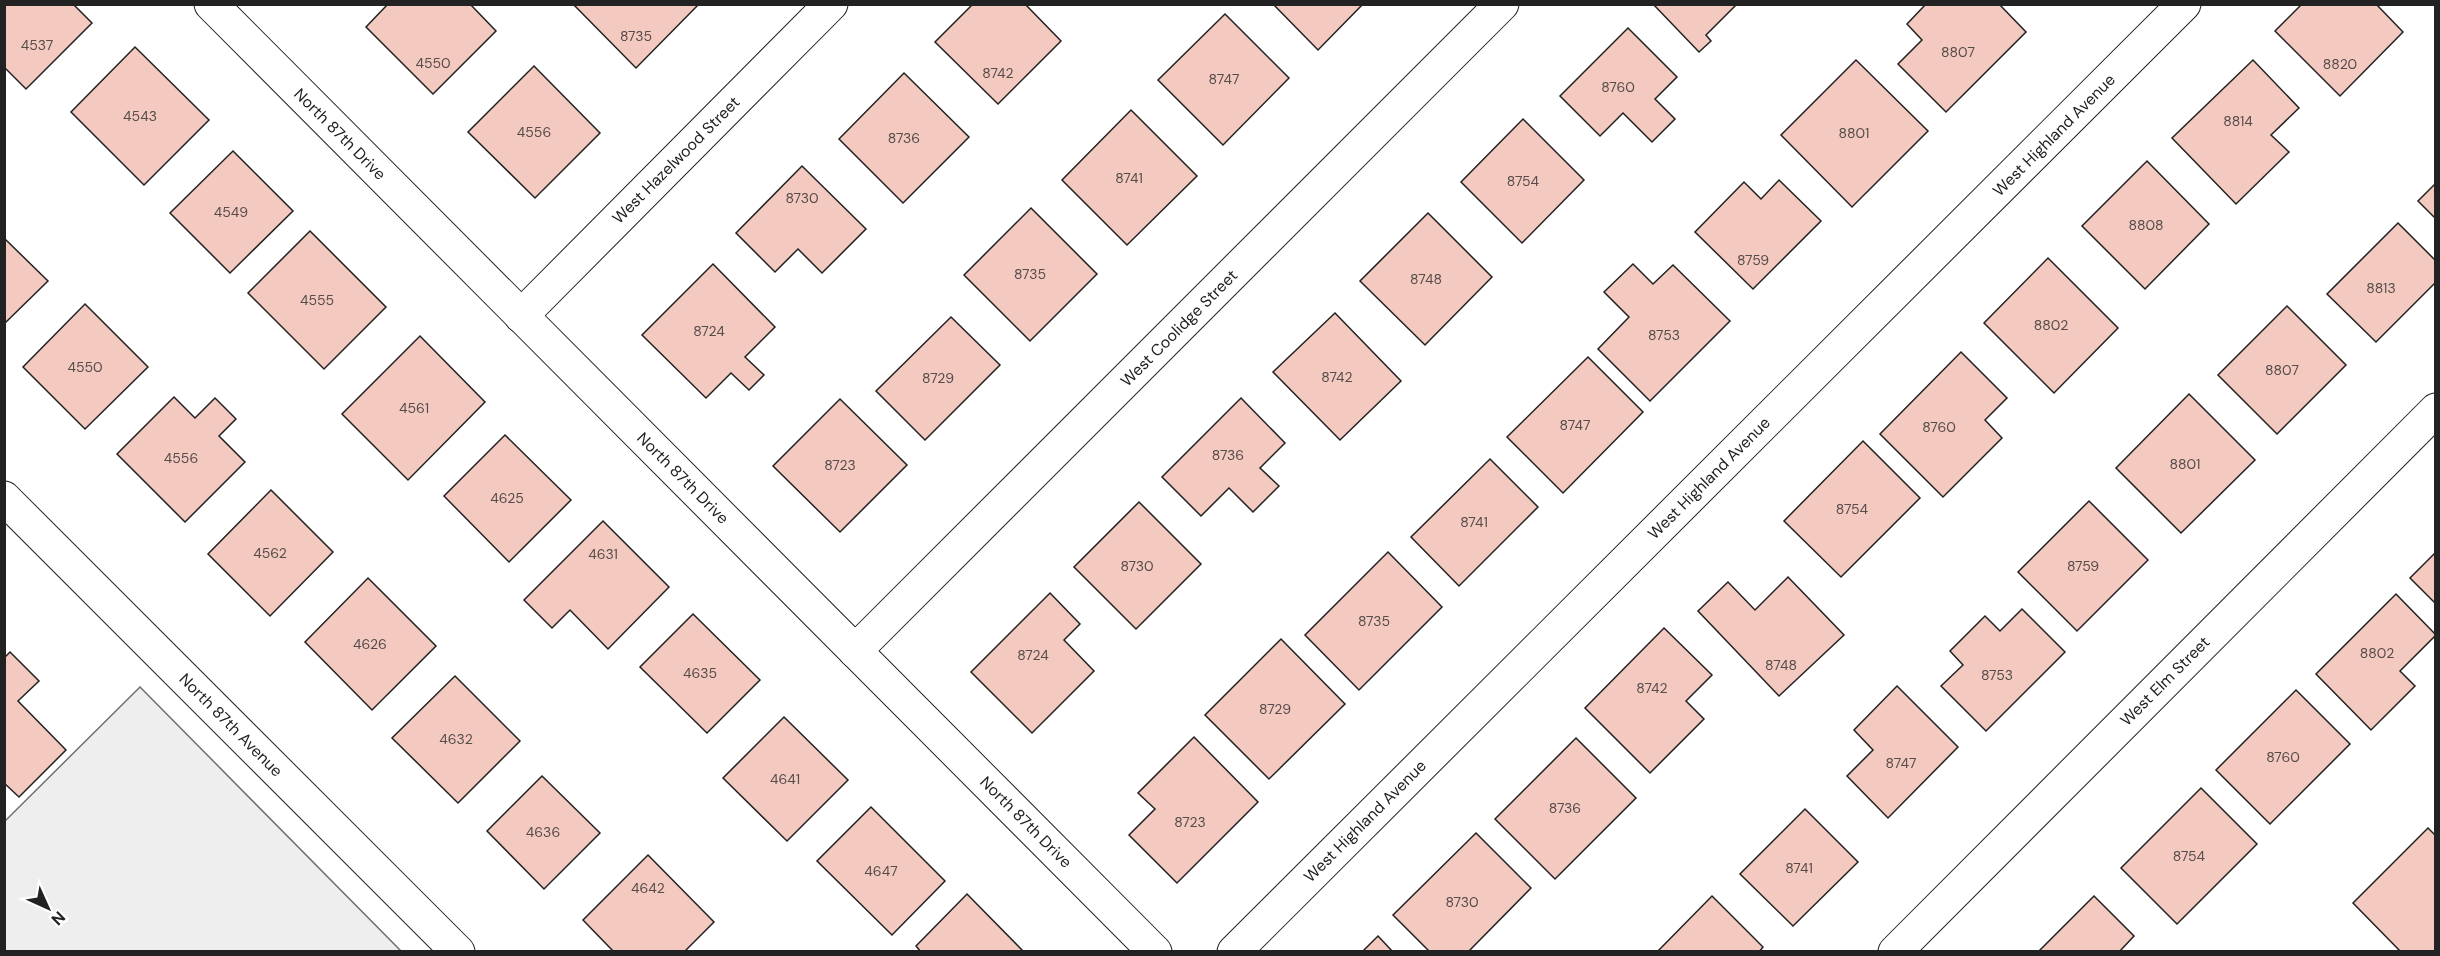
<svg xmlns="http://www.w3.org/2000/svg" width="2440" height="956" font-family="'DM Sans',sans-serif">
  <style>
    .green { fill: #eee; stroke: #6f6f6f; stroke-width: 1.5 }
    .building { fill: #f3c9c0; stroke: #222; stroke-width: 1.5 }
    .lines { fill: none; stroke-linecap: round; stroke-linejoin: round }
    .minor-casing { stroke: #222; stroke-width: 35 }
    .tertiary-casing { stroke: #222; stroke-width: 35 }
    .minor { stroke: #fff; stroke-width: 33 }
    .tertiary { stroke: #fff; stroke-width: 33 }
    .labels { text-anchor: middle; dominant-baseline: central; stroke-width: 4.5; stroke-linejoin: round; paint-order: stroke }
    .number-label { font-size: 14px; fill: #564c4a }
    .street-label { font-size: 16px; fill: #222; stroke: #fff }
  </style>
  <rect width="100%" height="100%" fill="#fff"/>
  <!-- green -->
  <polygon class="green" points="140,687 401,951 5,951 5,821"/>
  <!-- building -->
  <g class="building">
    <polygon points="4,4 73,4 92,23 26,89 4,67"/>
    <polygon points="388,4 470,4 496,31 433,94 366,27"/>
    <polygon points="573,4 699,4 636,68"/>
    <polygon points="973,4 1025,4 1061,41 998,104 935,42"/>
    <polygon points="1273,4 1363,4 1318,50"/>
    <polygon points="1653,4 1737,4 1706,35 1711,41 1699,52"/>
    <polygon points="1926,4 1999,4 2026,32 1946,112 1898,64 1922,40 1907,24"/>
    <polygon points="2302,4 2376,4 2403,32 2340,96 2275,31"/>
    <polygon points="1225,14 1289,78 1223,145 1158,80"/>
    <polygon points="1628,28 1677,77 1655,99 1675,119 1652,142 1623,113 1600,136 1560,96"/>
    <polygon points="135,47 209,120 144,185 71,112"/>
    <polygon points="1856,60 1928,131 1852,207 1781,135"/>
    <polygon points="2253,60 2299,108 2271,135 2289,152 2236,204 2172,138"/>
    <polygon points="534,66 600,133 535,198 468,132"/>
    <polygon points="904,73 969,137 903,203 839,139"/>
    <polygon points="1131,110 1197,176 1127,245 1062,180"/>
    <polygon points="1523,119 1584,180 1522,243 1461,182"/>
    <polygon points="233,151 293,211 230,273 170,213"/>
    <polygon points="2147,161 2209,224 2145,289 2082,226"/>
    <polygon points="802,166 866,229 822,273 798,249 775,272 736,233"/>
    <polygon points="1779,180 1821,221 1753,289 1695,232 1744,182 1761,199"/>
    <polygon points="2436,183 2436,219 2418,201"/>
    <polygon points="1031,208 1097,274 1030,341 964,275"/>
    <polygon points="1428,213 1492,277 1425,345 1360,281"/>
    <polygon points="2398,223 2436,261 2436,282 2376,342 2327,294"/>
    <polygon points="310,231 386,307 324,369 248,293"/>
    <polygon points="4,238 48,281 4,324"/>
    <polygon points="2048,258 2118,328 2054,393 1984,323"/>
    <polygon points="713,264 775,327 745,357 764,375 749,390 731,373 706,398 642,335"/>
    <polygon points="1633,264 1653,284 1673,265 1730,321 1650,401 1598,349 1629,317 1604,292"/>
    <polygon points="85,304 148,367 85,429 23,367"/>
    <polygon points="2287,306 2346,365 2277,434 2218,375"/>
    <polygon points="1335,313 1401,381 1340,440 1273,372"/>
    <polygon points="951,317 1000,365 925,440 876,391"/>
    <polygon points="420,336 485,402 408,480 342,414"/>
    <polygon points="1961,352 2007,398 1985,420 2002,438 1943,497 1880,434"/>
    <polygon points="1588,357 1643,412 1563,493 1507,437"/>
    <polygon points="2189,394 2255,460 2181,533 2116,468"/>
    <polygon points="174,397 195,418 215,398 236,419 219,436 245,462 185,522 117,454"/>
    <polygon points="1241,398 1285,443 1260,468 1279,486 1253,512 1229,488 1201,516 1162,477"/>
    <polygon points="840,399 907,465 840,532 773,466"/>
    <polygon points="505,435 571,500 509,562 444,496"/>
    <polygon points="1863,441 1920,498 1841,577 1784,521"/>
    <polygon points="1490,459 1538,507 1459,586 1411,537"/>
    <polygon points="271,490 333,552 270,616 208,554"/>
    <polygon points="2089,501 2148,560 2077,631 2018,572"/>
    <polygon points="1139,502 1201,564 1136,629 1074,567"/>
    <polygon points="603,521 669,587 608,649 570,610 552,628 524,600"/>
    <polygon points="1388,552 1442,607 1359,690 1305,635"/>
    <polygon points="2436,552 2436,604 2410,578"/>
    <polygon points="1788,577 1844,635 1779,696 1698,611 1728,582 1755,610"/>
    <polygon points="368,578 436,646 372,710 305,642"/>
    <polygon points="1050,593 1080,624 1064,640 1094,671 1032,733 971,672"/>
    <polygon points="2396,594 2436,635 2400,671 2415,686 2371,730 2316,674"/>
    <polygon points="2022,609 2065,652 1986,731 1941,686 1963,665 1950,651 1985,616 2000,631"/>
    <polygon points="693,614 760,680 707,733 640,667"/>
    <polygon points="1664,628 1712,675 1686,701 1704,719 1650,773 1585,708"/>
    <polygon points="1281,639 1345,704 1269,779 1205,715"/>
    <polygon points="10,652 39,681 18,701 66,750 19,797 4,783 4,658"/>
    <polygon points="455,676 520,741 458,803 392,738"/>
    <polygon points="1897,686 1958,747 1888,818 1847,776 1873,750 1854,730"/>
    <polygon points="2296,690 2350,744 2270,824 2216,770"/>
    <polygon points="784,717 848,780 787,841 723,778"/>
    <polygon points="1194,737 1258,802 1177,883 1129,835 1155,809 1138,793"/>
    <polygon points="1576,738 1636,798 1555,879 1495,819"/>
    <polygon points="542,776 600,833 544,889 487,831"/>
    <polygon points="2201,788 2257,844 2177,924 2121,868"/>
    <polygon points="871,807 945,881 892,935 817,861"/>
    <polygon points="1805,809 1858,862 1793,926 1740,874"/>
    <polygon points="2428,828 2436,836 2436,952 2401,952 2353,903"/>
    <polygon points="1476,833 1531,888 1468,952 1430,952 1393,915"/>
    <polygon points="648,855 714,922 684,952 614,952 583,920"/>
    <polygon points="967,894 1024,952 921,952 916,946"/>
    <polygon points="1712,896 1763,947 1759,952 1657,952"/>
    <polygon points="2094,896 2134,936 2119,952 2038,952"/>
    <polygon points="1378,936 1393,952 1362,952"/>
  </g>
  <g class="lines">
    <!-- minor casing -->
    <g class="minor-casing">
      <g id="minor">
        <polyline points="211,4 1155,952"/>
        <polyline points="521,316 831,4"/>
        <polyline points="855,651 1502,4"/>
        <polyline points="1234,952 2184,4"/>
        <polyline points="1895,952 2436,410"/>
      </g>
    </g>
    <!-- tertiary casing -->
    <g class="tertiary-casing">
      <polyline id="tertiary" points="4,498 458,952"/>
    </g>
    <!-- minor -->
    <use href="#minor" class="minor"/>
    <!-- tertiary -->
    <use href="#tertiary" class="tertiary"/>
  </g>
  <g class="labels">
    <!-- number labels -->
    <g class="number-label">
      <text x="636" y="36">8735</text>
      <text x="37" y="45">4537</text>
      <text x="1958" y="52">8807</text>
      <text x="433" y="63">4550</text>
      <text x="2340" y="64">8820</text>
      <text x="998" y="73">8742</text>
      <text x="1224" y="79">8747</text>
      <text x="1618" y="87">8760</text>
      <text x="140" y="116">4543</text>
      <text x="2238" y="121">8814</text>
      <text x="534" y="132">4556</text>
      <text x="1854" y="133">8801</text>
      <text x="904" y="138">8736</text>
      <text x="1129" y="178">8741</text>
      <text x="1523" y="181">8754</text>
      <text x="802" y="198">8730</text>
      <text x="231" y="212">4549</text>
      <text x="2146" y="225">8808</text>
      <text x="1753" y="260">8759</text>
      <text x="1030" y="274">8735</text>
      <text x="1426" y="279">8748</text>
      <text x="2381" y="288">8813</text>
      <text x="317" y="300">4555</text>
      <text x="2051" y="325">8802</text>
      <text x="709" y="331">8724</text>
      <text x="1664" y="335">8753</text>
      <text x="85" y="367">4550</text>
      <text x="2282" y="370">8807</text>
      <text x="1337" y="377">8742</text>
      <text x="938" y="378">8729</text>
      <text x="414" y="408">4561</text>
      <text x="1575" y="425">8747</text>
      <text x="1939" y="427">8760</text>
      <text x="1228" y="455">8736</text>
      <text x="181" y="458">4556</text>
      <text x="2185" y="464">8801</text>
      <text x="840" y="465">8723</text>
      <text x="507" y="498">4625</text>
      <text x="1852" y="509">8754</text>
      <text x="1474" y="522">8741</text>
      <text x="270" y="553">4562</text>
      <text x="603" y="554">4631</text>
      <text x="1137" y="566">8730</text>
      <text x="2083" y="566">8759</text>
      <text x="1374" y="621">8735</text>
      <text x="370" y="644">4626</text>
      <text x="2377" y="653">8802</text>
      <text x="1033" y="655">8724</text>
      <text x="1781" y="665">8748</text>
      <text x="700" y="673">4635</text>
      <text x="1997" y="675">8753</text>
      <text x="1652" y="688">8742</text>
      <text x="1275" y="709">8729</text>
      <text x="456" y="739">4632</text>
      <text x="2283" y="757">8760</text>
      <text x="1901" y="763">8747</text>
      <text x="785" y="779">4641</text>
      <text x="1565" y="808">8736</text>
      <text x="1190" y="822">8723</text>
      <text x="543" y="832">4636</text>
      <text x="2189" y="856">8754</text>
      <text x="1799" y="868">8741</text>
      <text x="881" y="871">4647</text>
      <text x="648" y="888">4642</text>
      <text x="1462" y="902">8730</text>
    </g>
    <!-- street labels -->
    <g class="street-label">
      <text transform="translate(340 134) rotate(45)">North 87th Drive</text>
      <text transform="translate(2054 135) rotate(-45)">West Highland Avenue</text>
      <text transform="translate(676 160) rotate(-45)">West Hazelwood Street</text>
      <text transform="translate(1179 328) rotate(-45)">West Coolidge Street</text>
      <text transform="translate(683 478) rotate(45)">North 87th Drive</text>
      <text transform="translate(1709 478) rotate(-45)">West Highland Avenue</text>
      <text transform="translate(2165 681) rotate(-45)">West Elm Street</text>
      <text transform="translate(231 725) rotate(45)">North 87th Avenue</text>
      <text transform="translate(1365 821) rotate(-45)">West Highland Avenue</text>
      <text transform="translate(1026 822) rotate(45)">North 87th Drive</text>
    </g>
  </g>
  <!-- border -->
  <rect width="2440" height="956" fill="none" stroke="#222222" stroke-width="12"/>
  <!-- north arrow -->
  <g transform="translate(48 908) rotate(135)" stroke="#ffffff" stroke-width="4.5" paint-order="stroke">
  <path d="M0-4.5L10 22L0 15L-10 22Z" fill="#222222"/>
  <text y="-9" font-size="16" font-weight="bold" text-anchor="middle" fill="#222222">N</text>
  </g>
</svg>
